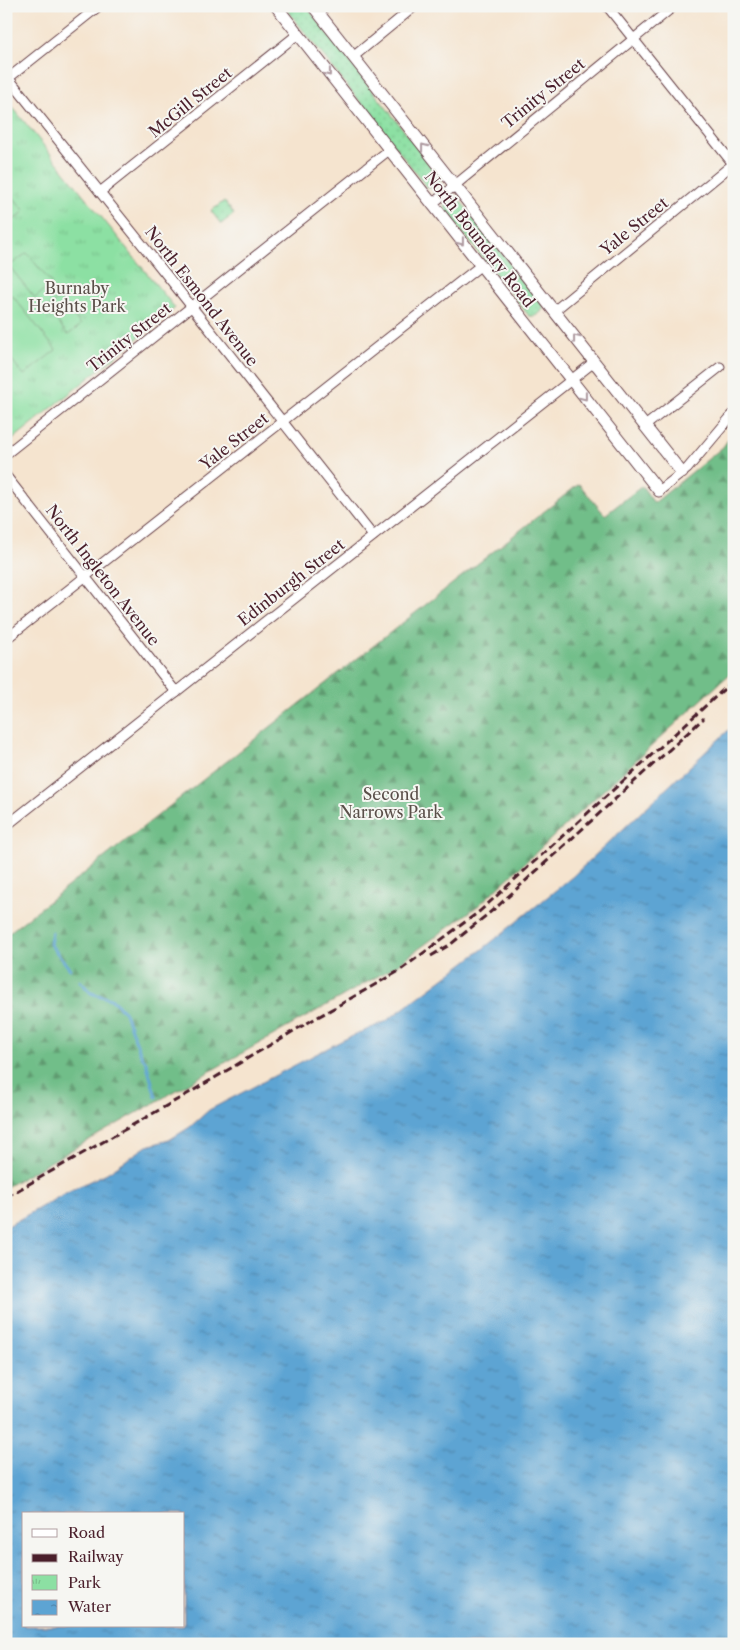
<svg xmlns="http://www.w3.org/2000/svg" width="740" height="1650" font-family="'Libre Caslon Text',serif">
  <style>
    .grass { fill: url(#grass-dots); stroke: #6b8067 }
    .forest { fill: url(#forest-firs); stroke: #5e6e5a }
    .park { fill: url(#park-tufts); stroke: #6b8067 }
    .pitch { fill: #8ce0a3; stroke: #6b8067 }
    .water { fill: url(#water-ripples); stroke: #54627f; fill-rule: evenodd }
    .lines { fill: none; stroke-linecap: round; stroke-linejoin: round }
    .stream { stroke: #5da4d3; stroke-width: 3 }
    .minor-casing { stroke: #643d44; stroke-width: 11 }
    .tertiary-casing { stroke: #643d44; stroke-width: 13 }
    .minor { stroke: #fff; stroke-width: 9 }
    .tertiary { stroke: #fff; stroke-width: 11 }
    .rail { stroke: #4a1f2b; stroke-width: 3; stroke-dasharray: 8 4; stroke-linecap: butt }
    .oneway { stroke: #ae9aa0 }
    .labels { text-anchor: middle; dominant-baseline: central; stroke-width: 4; stroke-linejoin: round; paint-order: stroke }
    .street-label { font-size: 16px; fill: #4a1f2b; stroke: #f6f6f2 }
    .park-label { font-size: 16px; fill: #5a4f49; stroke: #f6f6f2 }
  </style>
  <defs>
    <pattern id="grass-dots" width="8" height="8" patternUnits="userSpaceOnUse" patternTransform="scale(1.25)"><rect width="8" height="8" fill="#8ce0a3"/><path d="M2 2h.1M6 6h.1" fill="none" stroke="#7ac08c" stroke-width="1.8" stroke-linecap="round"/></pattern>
    <pattern id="forest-firs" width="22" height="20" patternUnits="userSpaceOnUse" patternTransform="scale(1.25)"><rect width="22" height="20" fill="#71be89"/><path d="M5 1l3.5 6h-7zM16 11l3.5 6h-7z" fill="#5f9a70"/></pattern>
    <pattern id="park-tufts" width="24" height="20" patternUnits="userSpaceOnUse" patternTransform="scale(1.25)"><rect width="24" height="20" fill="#8ce0a3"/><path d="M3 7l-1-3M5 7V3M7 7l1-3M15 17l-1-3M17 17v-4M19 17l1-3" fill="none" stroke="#7ac08c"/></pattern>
    <pattern id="water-ripples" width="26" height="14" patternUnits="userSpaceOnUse" patternTransform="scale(1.25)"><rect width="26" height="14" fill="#5da4d3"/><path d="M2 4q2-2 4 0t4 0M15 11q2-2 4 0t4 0" fill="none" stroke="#4f85ab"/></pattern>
  </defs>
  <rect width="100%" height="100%" fill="#f6f6f2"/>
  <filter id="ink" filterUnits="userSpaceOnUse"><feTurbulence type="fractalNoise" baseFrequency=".02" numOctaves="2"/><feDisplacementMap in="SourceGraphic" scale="10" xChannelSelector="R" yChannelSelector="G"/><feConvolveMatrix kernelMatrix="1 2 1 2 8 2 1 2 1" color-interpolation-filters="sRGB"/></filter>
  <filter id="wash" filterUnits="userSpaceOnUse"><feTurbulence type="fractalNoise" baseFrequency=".0096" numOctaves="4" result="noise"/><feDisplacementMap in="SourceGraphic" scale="20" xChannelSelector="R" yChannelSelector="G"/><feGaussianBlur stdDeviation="1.12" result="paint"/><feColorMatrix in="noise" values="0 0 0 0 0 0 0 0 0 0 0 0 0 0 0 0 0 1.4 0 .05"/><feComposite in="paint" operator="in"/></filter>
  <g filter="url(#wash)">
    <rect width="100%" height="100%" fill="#f5e4cf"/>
    <!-- grass -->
    <g class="grass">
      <path d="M 284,6 L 306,6 L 440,176 C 443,184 435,191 427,187 Z"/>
      <path d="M 453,196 L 458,198 L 544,306 L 541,312 L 535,316 L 529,316 L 447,213 C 443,205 444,198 453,196 Z"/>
      <polygon points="224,201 234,214 221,224 211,211"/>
    </g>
    <!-- forest -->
    <polygon class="forest" points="734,431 734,670 479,905 394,967 6,1187 6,935 579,484 605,515 642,486 654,503 723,447"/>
    <!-- park -->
    <polygon class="park" points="6,99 175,308 6,445"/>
    <!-- pitch -->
    <g class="pitch">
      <polygon points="6,189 25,211 6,226"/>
      <polygon points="27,253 52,284 35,298 9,266"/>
      <polygon points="12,295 56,350 24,375 6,353 6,299"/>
      <polygon points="59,298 81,325 68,335 47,308"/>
    </g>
    <!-- water -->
    <path class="water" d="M 734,725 L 734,1644 L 6,1644 L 6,1227 L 69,1191 L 107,1173 L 147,1146 L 169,1140 L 190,1127 L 209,1110 L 343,1040 L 385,1022 L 484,948 L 572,877 ZM 24,1514 L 184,1514 L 184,1626 L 24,1626 Z"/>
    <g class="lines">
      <!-- stream -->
      <g class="stream">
        <polyline points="52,933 50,944 70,969"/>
        <polyline points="80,981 91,993 111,999 124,1011 142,1057 146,1062 156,1097"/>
      </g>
    </g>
  </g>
  <g filter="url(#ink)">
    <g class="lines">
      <!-- minor casing -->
      <g class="minor-casing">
        <g id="minor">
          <polyline points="607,6 734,165"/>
          <polyline points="733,6 734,9"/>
          <polyline points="353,57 415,6"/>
          <polyline points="6,75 169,278 373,536"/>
          <polyline points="6,80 99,6"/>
          <polyline points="100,192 298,34"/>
          <polyline points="432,204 674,6"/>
          <polyline points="554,311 733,164"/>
          <polyline points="645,426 720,367"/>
          <polyline points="6,454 389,150"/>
          <polyline points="6,476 176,692"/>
          <polyline points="659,491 687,469 734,413"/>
          <polyline points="6,639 480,266"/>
          <polyline points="6,826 594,362"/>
        </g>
      </g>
      <!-- tertiary casing -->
      <g class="tertiary-casing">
        <g id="tertiary">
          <polyline points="276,6 659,491"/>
          <polyline points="313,6 682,473"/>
        </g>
      </g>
      <!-- minor -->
      <use href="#minor" class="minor"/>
      <!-- tertiary -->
      <use href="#tertiary" class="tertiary"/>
      <!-- rail -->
      <g class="rail">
        <polyline points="431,956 451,944 499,905 704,718"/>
        <polyline points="6,1197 189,1093 302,1026 399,971 480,911 734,680"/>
      </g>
    </g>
    <!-- one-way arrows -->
    <defs><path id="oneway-chevron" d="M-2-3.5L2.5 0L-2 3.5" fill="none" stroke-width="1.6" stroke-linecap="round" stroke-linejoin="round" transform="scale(1.25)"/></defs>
    <g class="oneway">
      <use href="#oneway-chevron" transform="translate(328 73) rotate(52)"/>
      <use href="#oneway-chevron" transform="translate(424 147) rotate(-128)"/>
      <use href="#oneway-chevron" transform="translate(461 242) rotate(52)"/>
      <use href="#oneway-chevron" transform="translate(576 338) rotate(-128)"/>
      <use href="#oneway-chevron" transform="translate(584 397) rotate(52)"/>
    </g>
  </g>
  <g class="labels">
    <!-- street labels -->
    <g class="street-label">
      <text transform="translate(543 93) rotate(-39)">Trinity Street</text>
      <text transform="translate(190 102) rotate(-39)">McGill Street</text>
      <text transform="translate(634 226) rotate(-39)">Yale Street</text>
      <text transform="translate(480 239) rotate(52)">North Boundary Road</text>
      <text transform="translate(202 296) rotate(52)">North Esmond Avenue</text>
      <text transform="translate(129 337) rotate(-38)">Trinity Street</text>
      <text transform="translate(234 441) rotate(-38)">Yale Street</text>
      <text transform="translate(103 575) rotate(52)">North Ingleton Avenue</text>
      <text transform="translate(291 582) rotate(-38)">Edinburgh Street</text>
    </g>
    <!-- park labels -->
    <g class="park-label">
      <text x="77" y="288">Burnaby<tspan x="77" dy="18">Heights Park</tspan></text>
      <text x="391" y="794">Second<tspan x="391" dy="18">Narrows Park</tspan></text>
    </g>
  </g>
  <!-- margin -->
  <rect width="740" height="1650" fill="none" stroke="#f6f6f2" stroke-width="25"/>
  <!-- legend -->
  <rect x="22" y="1512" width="162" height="115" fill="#f6f6f2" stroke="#b1a0a2"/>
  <rect x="32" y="1529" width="25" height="8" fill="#ffffff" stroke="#b1a0a2"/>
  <text x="68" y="1538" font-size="15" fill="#4a1f2b">Road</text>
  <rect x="32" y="1554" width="25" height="8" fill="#4a1f2b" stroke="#b1a0a2"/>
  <text x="68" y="1562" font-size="15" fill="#4a1f2b">Railway</text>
  <rect x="32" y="1575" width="25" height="15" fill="url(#park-tufts)" stroke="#b1a0a2"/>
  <text x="68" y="1588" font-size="15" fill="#4a1f2b">Park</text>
  <rect x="32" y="1600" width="25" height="15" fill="url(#water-ripples)" stroke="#b1a0a2"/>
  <text x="68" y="1612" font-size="15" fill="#4a1f2b">Water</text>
</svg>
